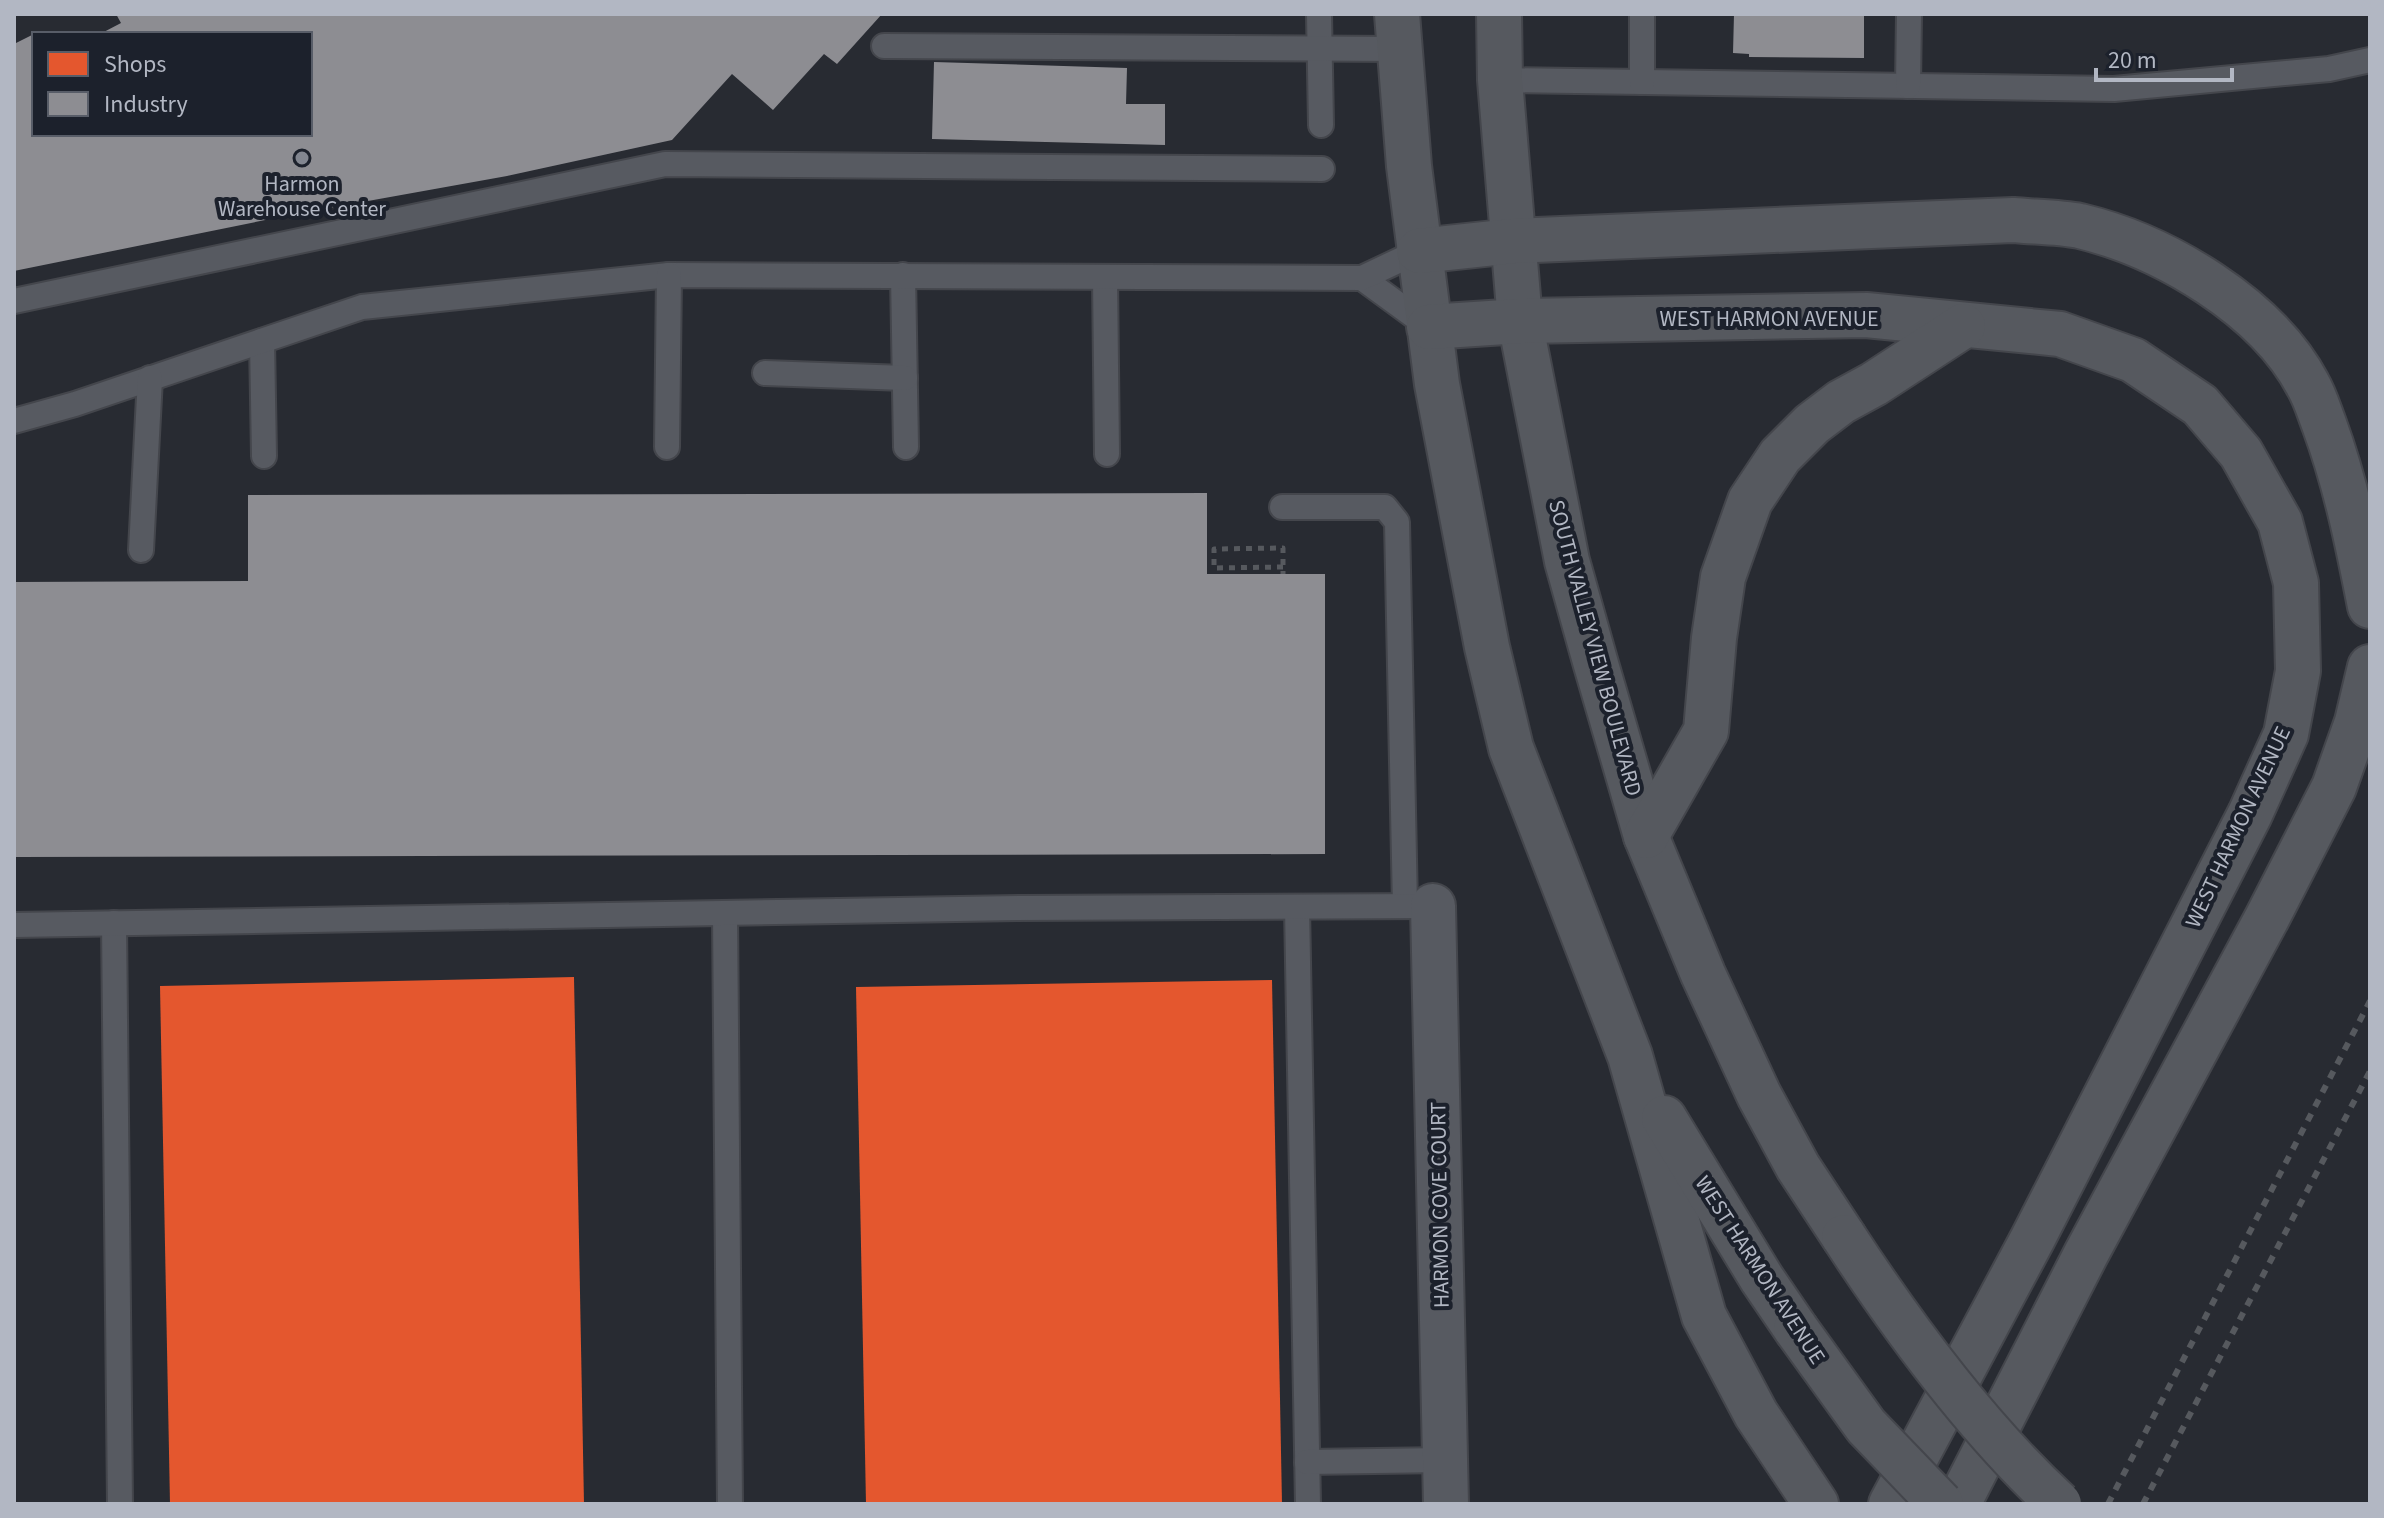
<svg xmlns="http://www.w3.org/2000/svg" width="2384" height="1518" font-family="'Source Sans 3',sans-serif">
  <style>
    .shops { fill: #e4572e }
    .industry { fill: #8d8d92 }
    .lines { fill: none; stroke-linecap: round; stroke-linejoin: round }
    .lane-casing { stroke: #44464c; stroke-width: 28 }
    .street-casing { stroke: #44464c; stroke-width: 48 }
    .secondary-casing { stroke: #44464c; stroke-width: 48 }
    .path { stroke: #56595e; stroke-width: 5; stroke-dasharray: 6 6; stroke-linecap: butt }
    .lane { stroke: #575a61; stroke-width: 24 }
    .street { stroke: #575a61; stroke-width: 44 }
    .secondary { stroke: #56595f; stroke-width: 44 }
    .rail { stroke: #56595e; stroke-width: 6; stroke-dasharray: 8 8; stroke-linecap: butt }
    .secondary-bridge-casing { stroke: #44464c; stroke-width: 48; stroke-linecap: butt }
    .secondary-bridge { stroke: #56595f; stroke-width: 44 }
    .poi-dot { fill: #828690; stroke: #1c212c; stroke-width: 3 }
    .labels { text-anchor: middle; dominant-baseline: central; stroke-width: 8; stroke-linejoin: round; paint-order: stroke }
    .poi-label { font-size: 22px; fill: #b2b7c3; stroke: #1c212c }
    .street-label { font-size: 22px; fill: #b2b7c3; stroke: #1c212c }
  </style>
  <rect width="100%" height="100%" fill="#282b32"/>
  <!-- shops -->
  <g class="shops">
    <polygon points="574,977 584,1504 170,1504 160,986"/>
    <polygon points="1272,980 1282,1504 866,1504 856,987"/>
  </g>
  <!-- industry -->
  <g class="industry">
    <polygon points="116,14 882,14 837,64 824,54 773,110 732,74 672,140 507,176 290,215 14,271 14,44 34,34 34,134 310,134 310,34 100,34 121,23"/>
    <polygon points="1734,14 1864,14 1864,58 1749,57 1749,54 1733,53"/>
    <polygon points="934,62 1127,68 1126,104 1165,104 1165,145 932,139"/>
    <polygon points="1207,493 1207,574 1325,574 1325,854 14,857 14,582 248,581 248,495"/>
  </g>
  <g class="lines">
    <!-- lane casing -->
    <g class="lane-casing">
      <g id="lane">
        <polyline points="1319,14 1321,125"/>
        <polyline points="884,46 1400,49"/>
        <polyline points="1500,80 2114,89 2329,69 2370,60"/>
        <polyline points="1642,82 1642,14"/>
        <polyline points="1908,86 1909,14"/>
        <polyline points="903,275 906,447"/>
        <polyline points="1105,277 1107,454"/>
        <polyline points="1362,278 1429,327"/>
        <polyline points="14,301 665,164 1322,169"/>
        <polyline points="262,341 264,456"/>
        <polyline points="765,373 905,378"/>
        <polyline points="14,421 75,404 362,307 669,275 1362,278 1419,251"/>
        <polyline points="667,447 669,275"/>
        <polyline points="1282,507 1385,507 1397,522 1405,906"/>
        <polyline points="141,550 150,378"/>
        <polyline points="1297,907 1308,1504"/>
        <polyline points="725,913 730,1504"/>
        <polyline points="114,923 120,1504"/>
        <polyline points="14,925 1020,908 1433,906"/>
        <polyline points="1307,1462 1445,1460"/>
      </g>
    </g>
    <!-- street casing -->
    <g class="street-casing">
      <polyline id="street" points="1433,906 1446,1504"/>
    </g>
    <!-- secondary casing -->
    <g class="secondary-casing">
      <g id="secondary">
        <polyline points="1397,14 1409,166 1437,384 1487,647 1511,748 1630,1056 1704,1316 1756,1414 1816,1504"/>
        <polyline points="1499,14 1500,80 1520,321 1567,561 1595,661 1646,836 1703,974 1759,1095 1798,1167 1844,1237"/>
        <path d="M 1419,251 L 1513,241 L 2013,220 C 2035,222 2059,222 2080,226 C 2164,246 2267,307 2308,385 C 2315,397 2319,411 2324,424 C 2346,484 2358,544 2370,606"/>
        <polyline points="1429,327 1520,321 1866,315 2060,334 2133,360 2200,405 2241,453 2280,522 2296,583 2298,671 2286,734 2250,814 2033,1238 1891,1504"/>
        <polyline points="1646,836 1706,731 1714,638 1723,577 1750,501 1780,456 1812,424 1841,402 1874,384 1963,326"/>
        <polyline points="1664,1118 1762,1279 1796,1329"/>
        <polyline points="1958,1504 2086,1254 2267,918 2334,787 2357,722 2370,667"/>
      </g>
    </g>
    <!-- path -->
    <polyline class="path" points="1283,567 1214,568 1214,549 1283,548 1283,574"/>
    <!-- lane -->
    <use href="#lane" class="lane"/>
    <!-- street -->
    <use href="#street" class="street"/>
    <!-- secondary -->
    <use href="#secondary" class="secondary"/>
    <!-- rail -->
    <g class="rail">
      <polyline points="2108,1504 2370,1001"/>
      <polyline points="2143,1504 2370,1071"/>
    </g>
    <!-- secondary-bridge casing -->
    <g class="secondary-bridge-casing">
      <g id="secondary-bridge">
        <path d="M 1844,1237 C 1904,1329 1978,1429 2059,1504"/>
        <polyline points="1796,1329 1866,1426 1941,1504"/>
      </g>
    </g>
    <!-- secondary-bridge -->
    <use href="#secondary-bridge" class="secondary-bridge"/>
  </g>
  <!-- markers -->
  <circle class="poi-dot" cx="302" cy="158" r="8"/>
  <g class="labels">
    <!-- poi labels -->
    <g class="poi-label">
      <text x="302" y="184">Harmon<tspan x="302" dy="25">Warehouse Center</tspan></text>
    </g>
    <!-- street labels -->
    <g class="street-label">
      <text x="1769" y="319">WEST HARMON AVENUE</text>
      <text transform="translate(1595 648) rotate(75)">SOUTH VALLEY VIEW BOULEVARD</text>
      <text transform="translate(2238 827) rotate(-65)">WEST HARMON AVENUE</text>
      <text transform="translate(1440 1205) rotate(-91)">HARMON COVE COURT</text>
      <text transform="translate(1760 1270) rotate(57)">WEST HARMON AVENUE</text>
    </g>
  </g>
  <!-- border -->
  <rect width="2384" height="1518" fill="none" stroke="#b2b7c3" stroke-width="32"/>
  <!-- legend -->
  <rect x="32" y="32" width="280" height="104" fill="#1c212c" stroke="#585d68" stroke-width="2"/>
  <rect x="48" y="52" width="40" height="24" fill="#e4572e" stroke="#585d68" stroke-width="2"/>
  <text x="104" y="72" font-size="24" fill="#b2b7c3">Shops</text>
  <rect x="48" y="92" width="40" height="24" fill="#8d8d92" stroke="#585d68" stroke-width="2"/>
  <text x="104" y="112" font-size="24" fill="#b2b7c3">Industry</text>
  <!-- scale -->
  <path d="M2096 68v12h136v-12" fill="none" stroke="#b2b7c3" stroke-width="4"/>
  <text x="2108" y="68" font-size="24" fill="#b2b7c3" stroke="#1c212c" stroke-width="6" paint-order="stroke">20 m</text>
</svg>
